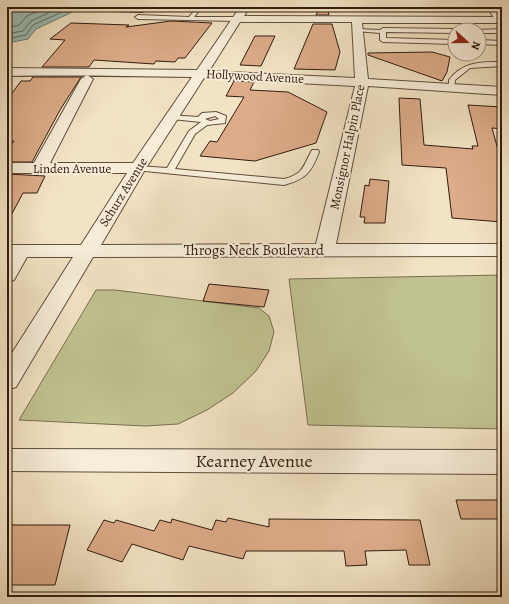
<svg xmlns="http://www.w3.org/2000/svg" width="509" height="604" font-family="Alegreya,serif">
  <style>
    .green { fill: #c0c290; stroke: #786f50 }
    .water { fill: #9bbeb4; stroke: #717d72 }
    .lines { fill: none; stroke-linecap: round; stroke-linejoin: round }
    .shore { stroke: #666d62; stroke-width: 1 }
    .building { fill: #ddac8a; stroke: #311c10 }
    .service-casing { stroke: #614e3d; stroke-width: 2 }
    .minor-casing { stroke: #614e3d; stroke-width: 2 }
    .tertiary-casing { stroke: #614e3d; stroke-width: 2 }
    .service { fill: #f7edd9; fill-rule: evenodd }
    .minor { fill: #f7edd9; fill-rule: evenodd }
    .tertiary { fill: #f7edd9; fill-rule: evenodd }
    .labels { text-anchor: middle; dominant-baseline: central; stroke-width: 4; stroke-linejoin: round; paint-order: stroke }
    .far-street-label { font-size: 13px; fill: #311c10; stroke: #f7edd9 }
    .street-label { font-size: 15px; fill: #311c10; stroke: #f7edd9 }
    .near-street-label { font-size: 18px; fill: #311c10; stroke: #f7edd9 }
  </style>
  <rect width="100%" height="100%" fill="#f2e3c4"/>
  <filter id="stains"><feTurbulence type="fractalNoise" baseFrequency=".005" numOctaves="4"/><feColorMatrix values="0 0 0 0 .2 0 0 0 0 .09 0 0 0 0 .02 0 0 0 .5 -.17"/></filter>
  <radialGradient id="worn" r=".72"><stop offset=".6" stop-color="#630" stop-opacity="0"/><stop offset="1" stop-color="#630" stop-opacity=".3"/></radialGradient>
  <!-- green -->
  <g class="green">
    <polygon points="502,275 502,429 308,425 289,279"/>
    <polygon points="96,290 115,290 259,308 269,316 274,332 269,351 256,371 233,393 207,410 178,424 145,426 19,420"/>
  </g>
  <!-- water -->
  <polygon class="water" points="7,7 83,7 36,29 28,39 7,43"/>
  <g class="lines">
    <!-- shore -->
    <g class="shore">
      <polyline points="7,28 19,25 27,16 47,7"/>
      <polyline points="7,34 23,31 31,21 61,7"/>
      <polyline points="7,39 26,35 33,25 73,7"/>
    </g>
  </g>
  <!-- building -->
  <g class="building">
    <polygon points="320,7 327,7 329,15 316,15"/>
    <polygon points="171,21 212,23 185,58 178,58 175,62 156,61 154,64 94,60 89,67 42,67 65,40 50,39 71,23 129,25 126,27"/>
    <polygon points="313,24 332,24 340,52 335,70 294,69"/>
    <polygon points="255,36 275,36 261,66 240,65"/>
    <polygon points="432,52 450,57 447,72 442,81 368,55 368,53"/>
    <polygon points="33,77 81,77 60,110 32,162 7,162 7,151 14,141 7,141 7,100 21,81 30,81"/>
    <polygon points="234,81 254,82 250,90 288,92 327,112 316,143 255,161 200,156 210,141 217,142 244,97 226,96"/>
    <polygon points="399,98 420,99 424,145 473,149 472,146 478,146 468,105 502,107 502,129 492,128 502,164 502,222 452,218 446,168 402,165"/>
    <polygon points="7,174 45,176 37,193 23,193 7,223"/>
    <polygon points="370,179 389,181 385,223 364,223 365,217 360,217 365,185 369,186"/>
    <polygon points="209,284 269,290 264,307 203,301"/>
    <polygon points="456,500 502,500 502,519 461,519"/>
    <polygon points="228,518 269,527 269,519 420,520 430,565 409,565 406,550 365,551 367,565 346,566 344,551 246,551 243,559 189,546 183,560 132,544 122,562 87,550 104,520 114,523 116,520 154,531 160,520 171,523 172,519 212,530 216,520 226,522"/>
    <polygon points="7,525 70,525 55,585 7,585"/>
  </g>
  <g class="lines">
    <!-- service casing -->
    <g class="service-casing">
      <g id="service">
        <polygon points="197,7 202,7 194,17 237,17 240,19 237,21 138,19 135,17 138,15 189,17"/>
        <polygon points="113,9 142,10 144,11 142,12 115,11"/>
        <polygon points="383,28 455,29 457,30 455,30 455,33 386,32 386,38 455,40 455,44 383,42 380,40 380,33 355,31 358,29 380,30"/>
        <polygon points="502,29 502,33 479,33 479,30 477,30"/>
        <polygon points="479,40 502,41 502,45 479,44"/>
        <path d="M 495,62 L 502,62 L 502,66 L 470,68 L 455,80 L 454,89 L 449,88 L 449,80 C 461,64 476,62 495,62 Z"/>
        <path d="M 216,112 L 226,116 L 225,123 L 207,125 L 195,134 L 175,169 L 284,179 C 304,174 303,166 312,150 L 318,150 L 319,152 C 311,173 306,179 284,185 L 135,170 L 135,166 L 138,166 L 167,168 L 189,131 L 201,122 L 172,119 L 168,117 L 169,115 L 198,117 L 202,113 ZM 215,116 L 219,119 L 210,121 L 205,119 Z"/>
      </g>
    </g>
    <!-- minor casing -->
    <g class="minor-casing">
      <g id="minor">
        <path d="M 240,7 L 250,7 L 244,16 L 502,17 L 501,23 L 362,23 L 368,79 L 502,87 L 502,95 L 368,86 L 336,244 L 502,244 L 502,256 L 93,257 L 16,387 L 7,390 L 7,361 L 73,257 L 27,257 L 14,280 L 7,282 L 7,245 L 81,245 L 127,173 L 7,173 L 7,163 L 34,163 L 81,79 L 87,75 L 93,79 L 50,163 L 133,163 L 192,77 C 130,76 69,75 7,76 L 7,68 L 197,70 ZM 240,22 L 352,22 L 355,78 L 209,71 ZM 204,78 L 355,86 L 316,244 L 101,245 L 146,168 Z"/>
        <polygon points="7,449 502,450 502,474 7,471"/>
      </g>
    </g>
    <!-- tertiary casing -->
    <g class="tertiary-casing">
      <polygon id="tertiary" points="487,7 497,7 502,15 502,25 498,24"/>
    </g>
    <!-- service -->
    <use href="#service" class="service"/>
    <!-- minor -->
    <use href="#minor" class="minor"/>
    <!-- tertiary -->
    <use href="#tertiary" class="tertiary"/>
  </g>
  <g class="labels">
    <!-- far-street labels -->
    <g class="far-street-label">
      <text transform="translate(255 76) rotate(3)">Hollywood Avenue</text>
      <text transform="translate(347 147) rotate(-78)">Monsignor Halpin Place</text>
      <text x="72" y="168">Linden Avenue</text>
      <text transform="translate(123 192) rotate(-58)">Schurz Avenue</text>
    </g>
    <!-- street labels -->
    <g class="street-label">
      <text x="254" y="250">Throgs Neck Boulevard</text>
    </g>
    <!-- near-street labels -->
    <g class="near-street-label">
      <text x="254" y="461">Kearney Avenue</text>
    </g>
  </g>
  <!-- margin -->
  <rect width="509" height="604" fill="none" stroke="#f2e3c4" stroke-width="24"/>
  <rect x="8" y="8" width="493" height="588" fill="none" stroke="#311c10" stroke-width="2"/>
  <rect x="12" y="12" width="485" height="580" fill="none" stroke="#311c10"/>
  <!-- north arrow -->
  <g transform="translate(467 42) rotate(111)"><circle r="19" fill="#f7edd9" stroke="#a89989"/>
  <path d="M0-3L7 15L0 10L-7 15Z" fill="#8f2418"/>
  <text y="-6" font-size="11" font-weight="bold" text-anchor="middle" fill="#311c10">N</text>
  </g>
  <rect width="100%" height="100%" filter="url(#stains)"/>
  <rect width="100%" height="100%" fill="url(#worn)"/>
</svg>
